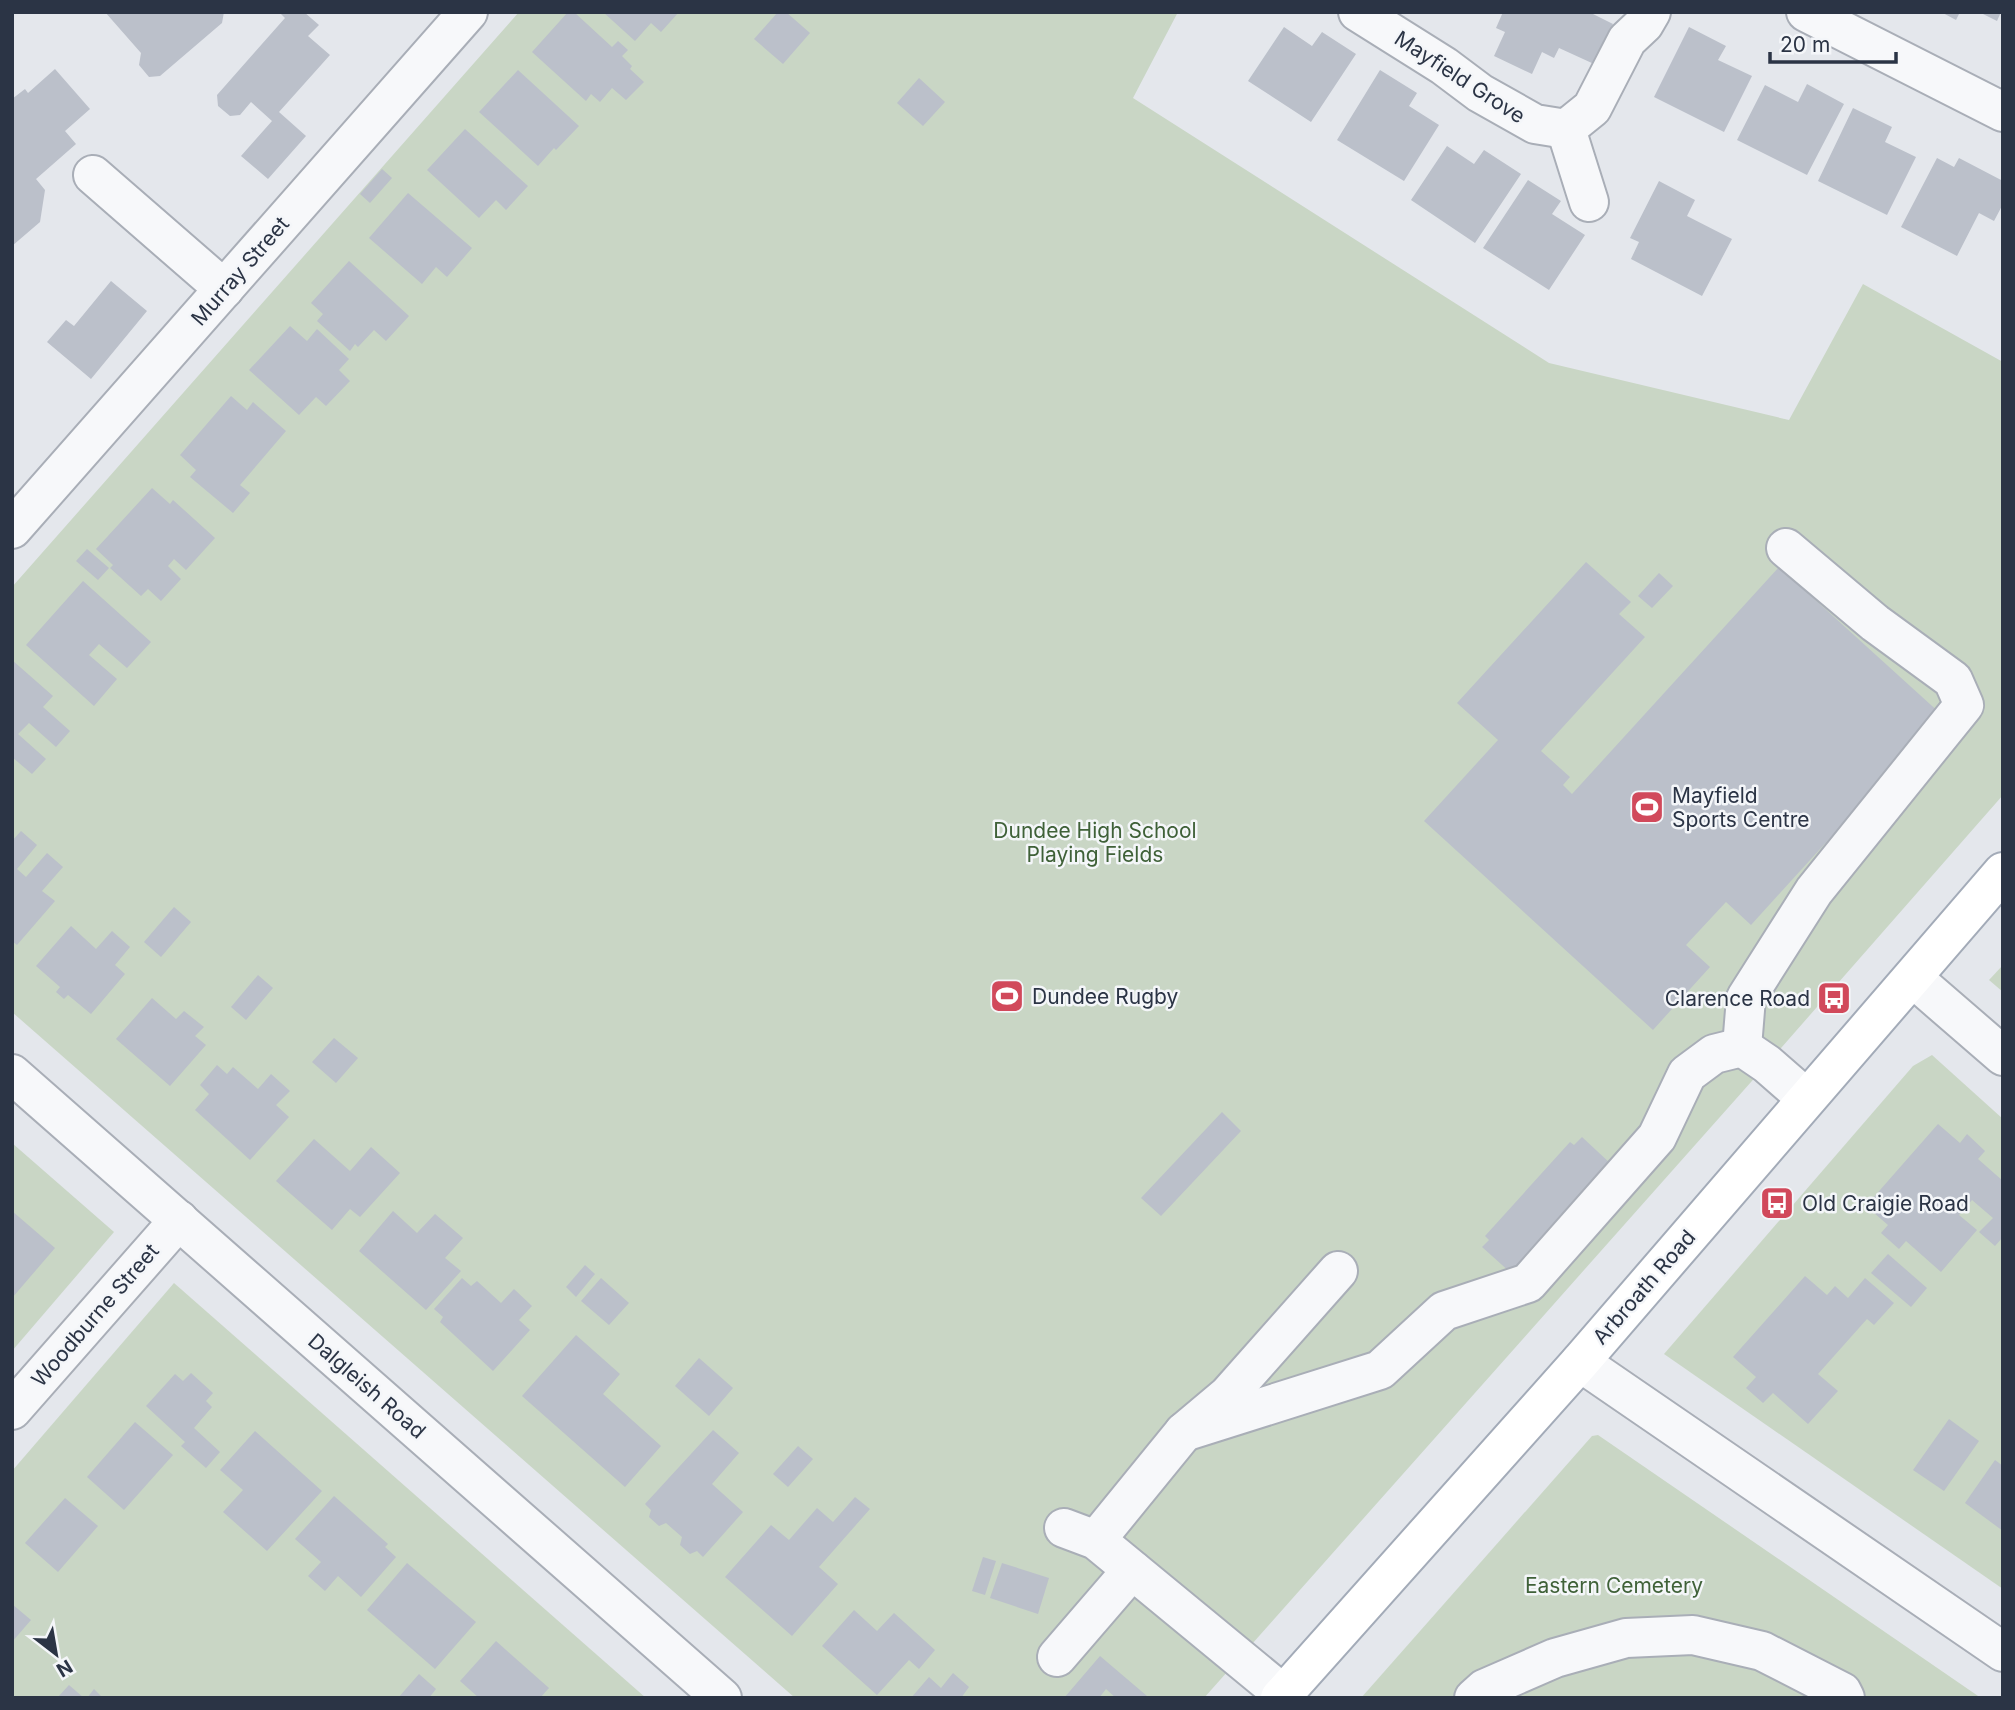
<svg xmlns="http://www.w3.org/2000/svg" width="2015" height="1710" font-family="Inter,sans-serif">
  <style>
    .green { fill: #c9d6c5 }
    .building { fill: #bbc0ca }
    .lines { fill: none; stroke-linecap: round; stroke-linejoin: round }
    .minor-casing { stroke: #a9aeb7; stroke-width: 42 }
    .major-casing { stroke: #a3abb8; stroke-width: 42 }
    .minor { stroke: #f7f8fa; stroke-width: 38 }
    .major { stroke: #fff; stroke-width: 38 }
    .labels { text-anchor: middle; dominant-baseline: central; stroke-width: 5; stroke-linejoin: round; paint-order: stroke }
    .street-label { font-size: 21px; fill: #2b3445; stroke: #f4f6f9 }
    .poi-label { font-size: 21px; fill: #2b3445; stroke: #f4f6f9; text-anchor: start }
    .park-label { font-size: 21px; fill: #3f6138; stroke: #f4f6f9 }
  </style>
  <rect width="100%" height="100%" fill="#e4e7ec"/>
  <!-- green -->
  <g class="green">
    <polygon points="519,12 1178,12 1133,98 1549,363 1789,420 1863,284 2003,362 2003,795 1767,1064 1204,1698 795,1698 12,1012 12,587"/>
    <polygon points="2003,965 2003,992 1989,980"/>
    <polygon points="1932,1055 2003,1119 2003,1589 1664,1354 1913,1066"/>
    <polygon points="12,1143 114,1232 12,1351"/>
    <polygon points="174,1283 646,1698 12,1698 12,1471"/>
    <polygon points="1598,1435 1981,1698 1361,1698 1592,1436"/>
  </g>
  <!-- building -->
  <g class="building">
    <polygon points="105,12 224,12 222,23 160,76 149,77 139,65 141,53"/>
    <polygon points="279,12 304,12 319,25 308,36 330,55 279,112 306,136 268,179 241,156 272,121 251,102 240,115 230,116 218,106 217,95 285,18"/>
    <polygon points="568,12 574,12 612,47 618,41 628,50 622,56 632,66 630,69 644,82 626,100 612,88 600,102 591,94 586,101 532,52"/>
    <polygon points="603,12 679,12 661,32 651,23 635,41"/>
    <polygon points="778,12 786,12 810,33 783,64 754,39"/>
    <polygon points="1503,12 1589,12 1613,24 1594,64 1559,48 1554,58 1542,52 1532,74 1494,56 1505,32 1496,28"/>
    <polygon points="1941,12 1960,12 1956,20"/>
    <polygon points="1979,12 2001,12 1997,21"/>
    <polygon points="1284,27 1312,46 1322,32 1356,54 1311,122 1248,81"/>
    <polygon points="1689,27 1726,46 1718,60 1752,76 1724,132 1654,97"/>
    <polygon points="55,69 90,109 65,131 76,144 36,179 45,190 40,222 12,246 12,99 25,89 28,93"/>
    <polygon points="518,70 579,126 556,150 554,148 538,166 479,112"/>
    <polygon points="1380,70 1417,93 1409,106 1439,125 1404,181 1337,140"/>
    <polygon points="919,78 945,102 923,126 897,103"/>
    <polygon points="1807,84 1844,104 1807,175 1737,140 1765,85 1798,102"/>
    <polygon points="1853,108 1892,127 1885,142 1916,157 1887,215 1818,181"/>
    <polygon points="465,129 528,186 506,210 496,200 479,218 427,170"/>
    <polygon points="1447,146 1474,164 1484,150 1521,174 1475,243 1411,200"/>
    <polygon points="1937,158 1954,167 1959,158 2003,181 2003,204 1994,221 1979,213 1957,256 1901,227"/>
    <polygon points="382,169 392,178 370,203 360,194"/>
    <polygon points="1528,180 1561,201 1552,214 1585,235 1549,290 1483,248"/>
    <polygon points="1659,181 1695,200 1687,216 1732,239 1702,296 1631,259 1639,242 1630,238"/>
    <polygon points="408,193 472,248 447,277 436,267 422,284 369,238"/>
    <polygon points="349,261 409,316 386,341 374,330 358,347 355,344 350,351 317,321 323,314 311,303"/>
    <polygon points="111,281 147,311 91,379 47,342 66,320 74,326"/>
    <polygon points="290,326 307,341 317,329 349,359 339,370 350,381 326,406 316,397 299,415 249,370"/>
    <polygon points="231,396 247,410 253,402 286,431 240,485 250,493 233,513 190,477 196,470 180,455"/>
    <polygon points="152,488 170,504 173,500 215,538 186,570 174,559 168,566 181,579 161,601 148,589 141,596 110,568 113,565 96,549"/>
    <polygon points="87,549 109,568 98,580 76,561"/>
    <polygon points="1586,562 1631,602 1619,614 1645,637 1541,751 1570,777 1563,785 1572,794 1779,567 1942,715 1751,925 1726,902 1686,945 1710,967 1653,1030 1424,821 1498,740 1457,703"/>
    <polygon points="1659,573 1673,586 1652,608 1638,596"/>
    <polygon points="83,581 151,642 127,668 99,644 89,655 117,679 94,706 26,645"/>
    <polygon points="12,660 53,696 43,707 70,731 56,747 29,723 18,734 46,759 32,774 12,757"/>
    <polygon points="21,831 37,845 17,869 26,877 47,853 63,867 42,891 55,901 17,945 12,941 12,841"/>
    <polygon points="174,907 191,922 161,957 144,942"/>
    <polygon points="71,926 96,949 112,931 130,947 115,965 125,974 91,1014 68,995 64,999 56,992 60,987 36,966"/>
    <polygon points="258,975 273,988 246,1020 231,1007"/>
    <polygon points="152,998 176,1019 184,1011 204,1027 195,1036 206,1045 170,1086 116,1039"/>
    <polygon points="334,1038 358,1058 336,1083 312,1062"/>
    <polygon points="217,1065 227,1074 233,1067 258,1089 271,1074 290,1091 276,1105 289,1117 250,1160 195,1110 209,1094 200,1085"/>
    <polygon points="1222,1112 1241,1131 1161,1216 1141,1198"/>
    <polygon points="1938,1124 1960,1143 1967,1134 1985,1151 1978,1159 2003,1181 2003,1237 1995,1246 1979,1232 1993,1218 1972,1200 1959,1215 1977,1230 1941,1272 1906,1241 1899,1249 1881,1233 1888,1225 1866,1206"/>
    <polygon points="1582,1137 1611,1164 1511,1273 1482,1247 1489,1240 1485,1236 1570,1142 1574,1145"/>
    <polygon points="314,1139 350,1171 371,1147 400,1173 360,1217 350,1209 332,1230 276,1181"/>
    <polygon points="12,1211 55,1248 12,1298"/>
    <polygon points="393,1211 417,1233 435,1214 463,1238 445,1258 461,1271 426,1310 359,1251"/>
    <polygon points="1888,1254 1927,1288 1911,1307 1871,1273"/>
    <polygon points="585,1265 595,1274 576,1297 566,1287"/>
    <polygon points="1805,1276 1827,1295 1835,1286 1848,1298 1865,1278 1894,1303 1874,1325 1867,1319 1818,1374 1838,1391 1808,1424 1773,1393 1763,1403 1746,1388 1756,1377 1733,1357"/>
    <polygon points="462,1278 471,1286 477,1281 501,1303 514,1289 532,1306 519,1320 530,1330 493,1371 440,1322 443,1317 434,1309"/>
    <polygon points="601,1278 629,1303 609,1325 581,1301"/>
    <polygon points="576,1335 620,1374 603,1394 661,1446 625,1487 522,1396"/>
    <polygon points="699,1358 733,1388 709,1416 675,1386"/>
    <polygon points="191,1373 213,1393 206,1401 212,1407 194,1428 220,1452 206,1468 181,1446 185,1442 146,1406 175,1374 183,1381"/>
    <polygon points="1949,1419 1979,1441 1944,1491 1913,1470"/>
    <polygon points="135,1422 173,1455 124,1510 87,1477"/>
    <polygon points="713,1430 739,1453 712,1484 743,1512 703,1557 697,1551 690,1554 680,1545 682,1537 666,1523 659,1526 649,1517 651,1510 645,1504"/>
    <polygon points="255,1431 322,1491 267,1551 223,1512 243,1490 220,1470"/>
    <polygon points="798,1446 813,1459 788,1487 773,1474"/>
    <polygon points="1995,1460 2003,1466 2003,1531 1965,1503"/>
    <polygon points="334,1496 388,1544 385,1547 396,1557 361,1597 338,1576 325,1591 308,1576 321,1562 295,1539"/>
    <polygon points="855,1497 870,1509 819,1567 838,1584 792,1636 725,1577 771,1525 789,1540 817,1508 833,1522"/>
    <polygon points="65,1498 98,1526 58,1572 25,1543"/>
    <polygon points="983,1557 996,1561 985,1595 972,1591"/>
    <polygon points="407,1563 476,1622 435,1669 367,1610"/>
    <polygon points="1002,1563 1049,1578 1038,1614 990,1598"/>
    <polygon points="12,1604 31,1620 12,1642"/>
    <polygon points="854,1610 877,1631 894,1613 935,1650 919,1669 909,1660 877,1695 822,1646"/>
    <polygon points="496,1641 549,1688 540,1698 479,1698 460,1681"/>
    <polygon points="1100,1656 1147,1696 1146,1698 1116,1698 1106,1689 1099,1698 1064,1698"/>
    <polygon points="953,1673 969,1687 961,1698 911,1698 929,1677 941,1688"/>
    <polygon points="419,1674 436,1689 429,1698 398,1698"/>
    <polygon points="69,1685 84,1698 57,1698"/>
    <polygon points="94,1689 103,1698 87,1698"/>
  </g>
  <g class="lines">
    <!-- minor casing -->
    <g class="minor-casing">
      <g id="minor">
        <polyline points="1358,12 1444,66 1480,93 1535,124 1566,129 1592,108 1627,40 1644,24 1651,12"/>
        <polyline points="1806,12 2003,112"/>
        <polyline points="1566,129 1589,202"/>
        <polyline points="93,175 224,289"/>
        <polyline points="12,529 468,12"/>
        <polyline points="1913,978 2003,1056"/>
        <polyline points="1742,1047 1746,998 1814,891 1964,705 1953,680 1875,623 1786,548"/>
        <polyline points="12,1074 722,1698"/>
        <polyline points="1580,1362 2003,1652"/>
        <polyline points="12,1410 179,1220"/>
        <polyline points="1184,1432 1380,1370 1444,1311 1528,1283 1657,1137 1687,1074 1714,1054 1742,1047 1767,1064 1806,1098"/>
        <polyline points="1064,1528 1096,1540 1283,1694"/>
        <polyline points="1096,1540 1184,1432 1228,1395 1338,1271"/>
        <polyline points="1057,1657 1132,1570"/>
        <polyline points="1474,1698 1484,1689 1555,1658 1626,1638 1693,1635 1762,1651 1842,1692 1845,1698"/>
      </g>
    </g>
    <!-- major casing -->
    <g class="major-casing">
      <polyline id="major" points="1280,1698 1580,1362 2003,872"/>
    </g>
    <!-- minor -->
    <use href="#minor" class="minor"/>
    <!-- major -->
    <use href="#major" class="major"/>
  </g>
  <!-- icons -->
  <defs>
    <g id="stadium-square" transform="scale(1.75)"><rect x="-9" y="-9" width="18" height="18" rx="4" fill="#d1495b" stroke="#f4f6f9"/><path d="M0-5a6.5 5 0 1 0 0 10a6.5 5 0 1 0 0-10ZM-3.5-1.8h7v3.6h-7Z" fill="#fff"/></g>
    <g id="bus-square" transform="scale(1.75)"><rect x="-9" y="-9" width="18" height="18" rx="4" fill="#d1495b" stroke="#f4f6f9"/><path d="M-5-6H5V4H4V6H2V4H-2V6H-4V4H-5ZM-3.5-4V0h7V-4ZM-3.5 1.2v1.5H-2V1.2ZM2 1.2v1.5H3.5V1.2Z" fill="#fff"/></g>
  </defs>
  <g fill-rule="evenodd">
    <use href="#stadium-square" x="1647" y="807"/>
    <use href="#stadium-square" x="1007" y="996"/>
    <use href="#bus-square" x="1834" y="998"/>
    <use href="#bus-square" x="1777" y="1203"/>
  </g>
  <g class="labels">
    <!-- street labels -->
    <g class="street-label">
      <text transform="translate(1460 77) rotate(33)">Mayfield Grove</text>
      <text transform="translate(240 271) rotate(-49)">Murray Street</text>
      <text transform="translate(1644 1287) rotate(-49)">Arbroath Road</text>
      <text transform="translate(95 1315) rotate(-49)">Woodburne Street</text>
      <text transform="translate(367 1386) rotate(41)">Dalgleish Road</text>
    </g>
    <!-- poi labels -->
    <g class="poi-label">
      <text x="1672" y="795">Mayfield<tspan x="1672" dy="24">Sports Centre</tspan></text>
      <text x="1032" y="996">Dundee Rugby</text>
      <text x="1810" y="998" text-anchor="end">Clarence Road</text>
      <text x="1802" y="1203">Old Craigie Road</text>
    </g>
    <!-- park labels -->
    <g class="park-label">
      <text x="1095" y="830">Dundee High School<tspan x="1095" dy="24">Playing Fields</tspan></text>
      <text x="1614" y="1585">Eastern Cemetery</text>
    </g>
  </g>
  <!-- border -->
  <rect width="2015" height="1710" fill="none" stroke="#2b3445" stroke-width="28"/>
  <!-- north arrow -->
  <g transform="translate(56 1654) rotate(149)" stroke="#f4f6f9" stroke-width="5" paint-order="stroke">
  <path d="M0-5L12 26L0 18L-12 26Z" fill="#2b3445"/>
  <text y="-10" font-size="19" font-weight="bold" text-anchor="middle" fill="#2b3445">N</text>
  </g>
  <!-- scale -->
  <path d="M1770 52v10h126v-10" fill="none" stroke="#2b3445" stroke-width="3.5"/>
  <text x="1780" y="52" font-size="21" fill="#2b3445" stroke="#f4f6f9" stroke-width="5" paint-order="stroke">20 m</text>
</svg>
